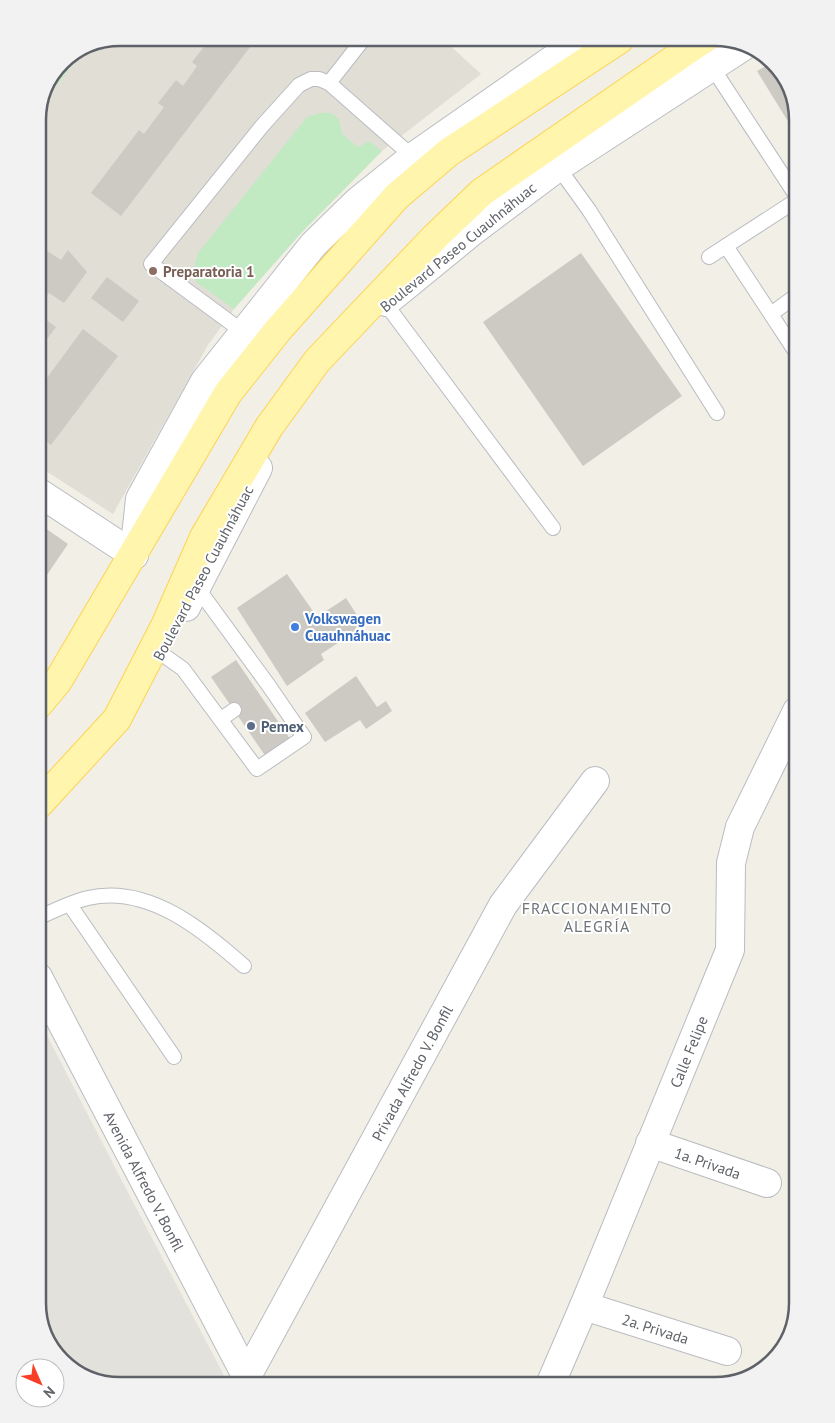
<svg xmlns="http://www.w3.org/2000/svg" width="835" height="1423" font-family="'PT Sans',sans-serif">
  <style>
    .industrial { fill: #e2e1db }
    .education { fill: #e1ded5 }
    .green { fill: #c1eac3 }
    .building { fill: #cccac3 }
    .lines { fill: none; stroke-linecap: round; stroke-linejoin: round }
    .lane-casing { stroke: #b9bcc1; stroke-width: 16 }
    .street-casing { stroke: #b9bcc1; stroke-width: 30 }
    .secondary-casing { stroke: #b9bdc3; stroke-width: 30 }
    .primary-casing { stroke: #fdd453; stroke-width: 30 }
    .lane { stroke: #fff; stroke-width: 14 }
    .street { stroke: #fff; stroke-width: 28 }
    .secondary { stroke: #fff; stroke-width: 28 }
    .primary { stroke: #fff5ad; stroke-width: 28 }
    .education-dot { fill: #8d6e63; stroke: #fff; stroke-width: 2 }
    .shop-dot { fill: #3f7fe0; stroke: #fff; stroke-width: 2 }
    .service-dot { fill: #5c6f8a; stroke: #fff; stroke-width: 2 }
    .labels { text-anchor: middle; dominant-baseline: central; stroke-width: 4; stroke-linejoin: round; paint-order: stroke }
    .street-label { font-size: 15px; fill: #5e6268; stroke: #fff }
    .education-label { font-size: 15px; font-weight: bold; fill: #785e54; stroke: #fff; text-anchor: start }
    .shop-label { font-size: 15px; font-weight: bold; fill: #366cbe; stroke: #fff; text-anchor: start }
    .service-label { font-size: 15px; font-weight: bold; fill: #4e5e75; stroke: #fff; text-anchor: start }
    .neighbourhood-label { font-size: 16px; letter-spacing: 1px; fill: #6e747a; stroke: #fff }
    .rim { fill: none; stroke: #5e6268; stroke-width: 2.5 }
  </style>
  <rect width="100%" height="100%" fill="#f1efe6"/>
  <!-- industrial -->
  <polygon class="industrial" points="38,1018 122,1181 229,1385 115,1385 75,1372 46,1339 38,1302"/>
  <!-- education -->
  <polygon class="education" points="444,40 481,74 382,151 301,233 234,309 208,345 113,514 38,466 38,115 62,62 89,44"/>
  <!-- green -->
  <g class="green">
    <polygon points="87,45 42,105 62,62"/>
    <polygon points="320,113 331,113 339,119 342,134 358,147 369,141 382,151 301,233 234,309 196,282 194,268 198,253 307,117"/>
  </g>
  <!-- building -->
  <g class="building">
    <polygon points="254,42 121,216 91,193 139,130 144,134 164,107 158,103 176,80 183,86 193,72 197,66 192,62 207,43"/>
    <polygon points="771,63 789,84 798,120 797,136 757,71"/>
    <polygon points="44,249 61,260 68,250 87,272 64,303 49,293 45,298 38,292 38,257"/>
    <polygon points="581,253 682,396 583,466 483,322"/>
    <polygon points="107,277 139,301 123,322 91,298"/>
    <polygon points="38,314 56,327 38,351"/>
    <polygon points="83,329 118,356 51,445 38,435 38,390"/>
    <polygon points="38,523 68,544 38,588"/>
    <polygon points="287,574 317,617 346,598 364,626 321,654 324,660 287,686 237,608"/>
    <polygon points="236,660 297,749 273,767 211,677"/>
    <polygon points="356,676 377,707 386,701 392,711 366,729 360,720 325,742 305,713"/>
  </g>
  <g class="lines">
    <!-- lane casing -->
    <g class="lane-casing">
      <g id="lane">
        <polyline points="712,67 797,197"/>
        <polyline points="329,83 362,41"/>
        <polyline points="558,167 589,210 717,413"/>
        <polyline points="726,246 797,354"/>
        <polyline points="709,257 797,200"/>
        <polyline points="385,303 553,528"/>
        <polyline points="771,314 797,295"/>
        <polyline points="242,331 151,264 262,126 299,85 311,79 319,79 329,83 413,157"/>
        <polyline points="162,654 183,669 257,769 304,737 269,686 196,586"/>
        <polyline points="221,719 234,710"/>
        <polyline points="70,905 174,1057"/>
        <path d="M 38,918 C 53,911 71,902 88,898 C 148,884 203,930 244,966"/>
      </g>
    </g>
    <!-- street casing -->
    <g class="street-casing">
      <g id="street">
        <polyline points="38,492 134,555"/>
        <path id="s1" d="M 650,1143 L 767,1183"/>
        <path id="s2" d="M 584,1306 L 727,1351"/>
        <path id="s3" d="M 247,1376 L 503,905 L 595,781"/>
        <path id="s4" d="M 550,1385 L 584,1306 L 730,950 L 731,863 L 740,827 L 797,711"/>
      </g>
    </g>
    <!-- secondary casing -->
    <g class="secondary-casing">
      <g id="secondary">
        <polyline points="386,302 474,230 558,167 744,46"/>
        <polyline points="134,555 140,499 205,381 313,245 357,202 413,157 582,39"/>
        <polyline points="186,607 258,468"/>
        <path id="s5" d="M 38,977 L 251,1385"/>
      </g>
    </g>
    <!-- primary casing -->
    <g class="primary-casing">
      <g id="primary">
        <polyline points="38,705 58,681 228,393 278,330 397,196 449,152 620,39"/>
        <polyline points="38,805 117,719 165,626 204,537 269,427 317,361 435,237 482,192 705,38"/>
      </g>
    </g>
    <!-- lane -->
    <use href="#lane" class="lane"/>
    <!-- street -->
    <use href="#street" class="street"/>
    <!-- secondary -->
    <use href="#secondary" class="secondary"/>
    <!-- primary -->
    <use href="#primary" class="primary"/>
  </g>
  <!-- markers -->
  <circle class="education-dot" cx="153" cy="271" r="5"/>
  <circle class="shop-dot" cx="295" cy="627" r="5"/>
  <circle class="service-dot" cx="251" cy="726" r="5"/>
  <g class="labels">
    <!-- street labels -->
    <g class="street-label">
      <text transform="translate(458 247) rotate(-39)">Boulevard Paseo Cuauhnáhuac</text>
      <text transform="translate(203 573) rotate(-62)">Boulevard Paseo Cuauhnáhuac</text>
      <text stroke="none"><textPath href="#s4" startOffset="361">Calle Felipe</textPath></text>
      <text stroke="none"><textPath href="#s3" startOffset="345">Privada Alfredo V. Bonfil</textPath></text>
      <text stroke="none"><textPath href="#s1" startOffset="61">1a. Privada</textPath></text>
      <text stroke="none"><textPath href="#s5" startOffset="230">Avenida Alfredo V. Bonfil</textPath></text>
      <text stroke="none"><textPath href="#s2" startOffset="75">2a. Privada</textPath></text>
    </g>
    <!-- education labels -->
    <g class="education-label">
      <text x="163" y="271">Preparatoria 1</text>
    </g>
    <!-- shop labels -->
    <g class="shop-label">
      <text x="305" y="618">Volkswagen<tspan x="305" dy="17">Cuauhnáhuac</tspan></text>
    </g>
    <!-- service labels -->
    <g class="service-label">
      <text x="261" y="726">Pemex</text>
    </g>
    <!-- neighbourhood labels -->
    <g class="neighbourhood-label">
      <text x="597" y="908">FRACCIONAMIENTO<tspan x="597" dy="18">ALEGRÍA</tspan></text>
    </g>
  </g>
  <!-- crop -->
  <path d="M0 0H835V1423H0ZM120 46H715A74 74 0 0 1 789 120V1303A74 74 0 0 1 715 1377H120A74 74 0 0 1 46 1303V120A74 74 0 0 1 120 46Z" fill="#f2f2f3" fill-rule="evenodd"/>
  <path class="rim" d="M120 46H715A74 74 0 0 1 789 120V1303A74 74 0 0 1 715 1377H120A74 74 0 0 1 46 1303V120A74 74 0 0 1 120 46Z"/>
  <!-- north arrow -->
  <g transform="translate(40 1383) rotate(135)"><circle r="24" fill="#ffffff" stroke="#bfc0c3"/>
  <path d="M0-4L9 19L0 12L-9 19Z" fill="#f83e26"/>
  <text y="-8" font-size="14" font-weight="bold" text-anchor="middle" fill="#5e6268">N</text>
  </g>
</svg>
